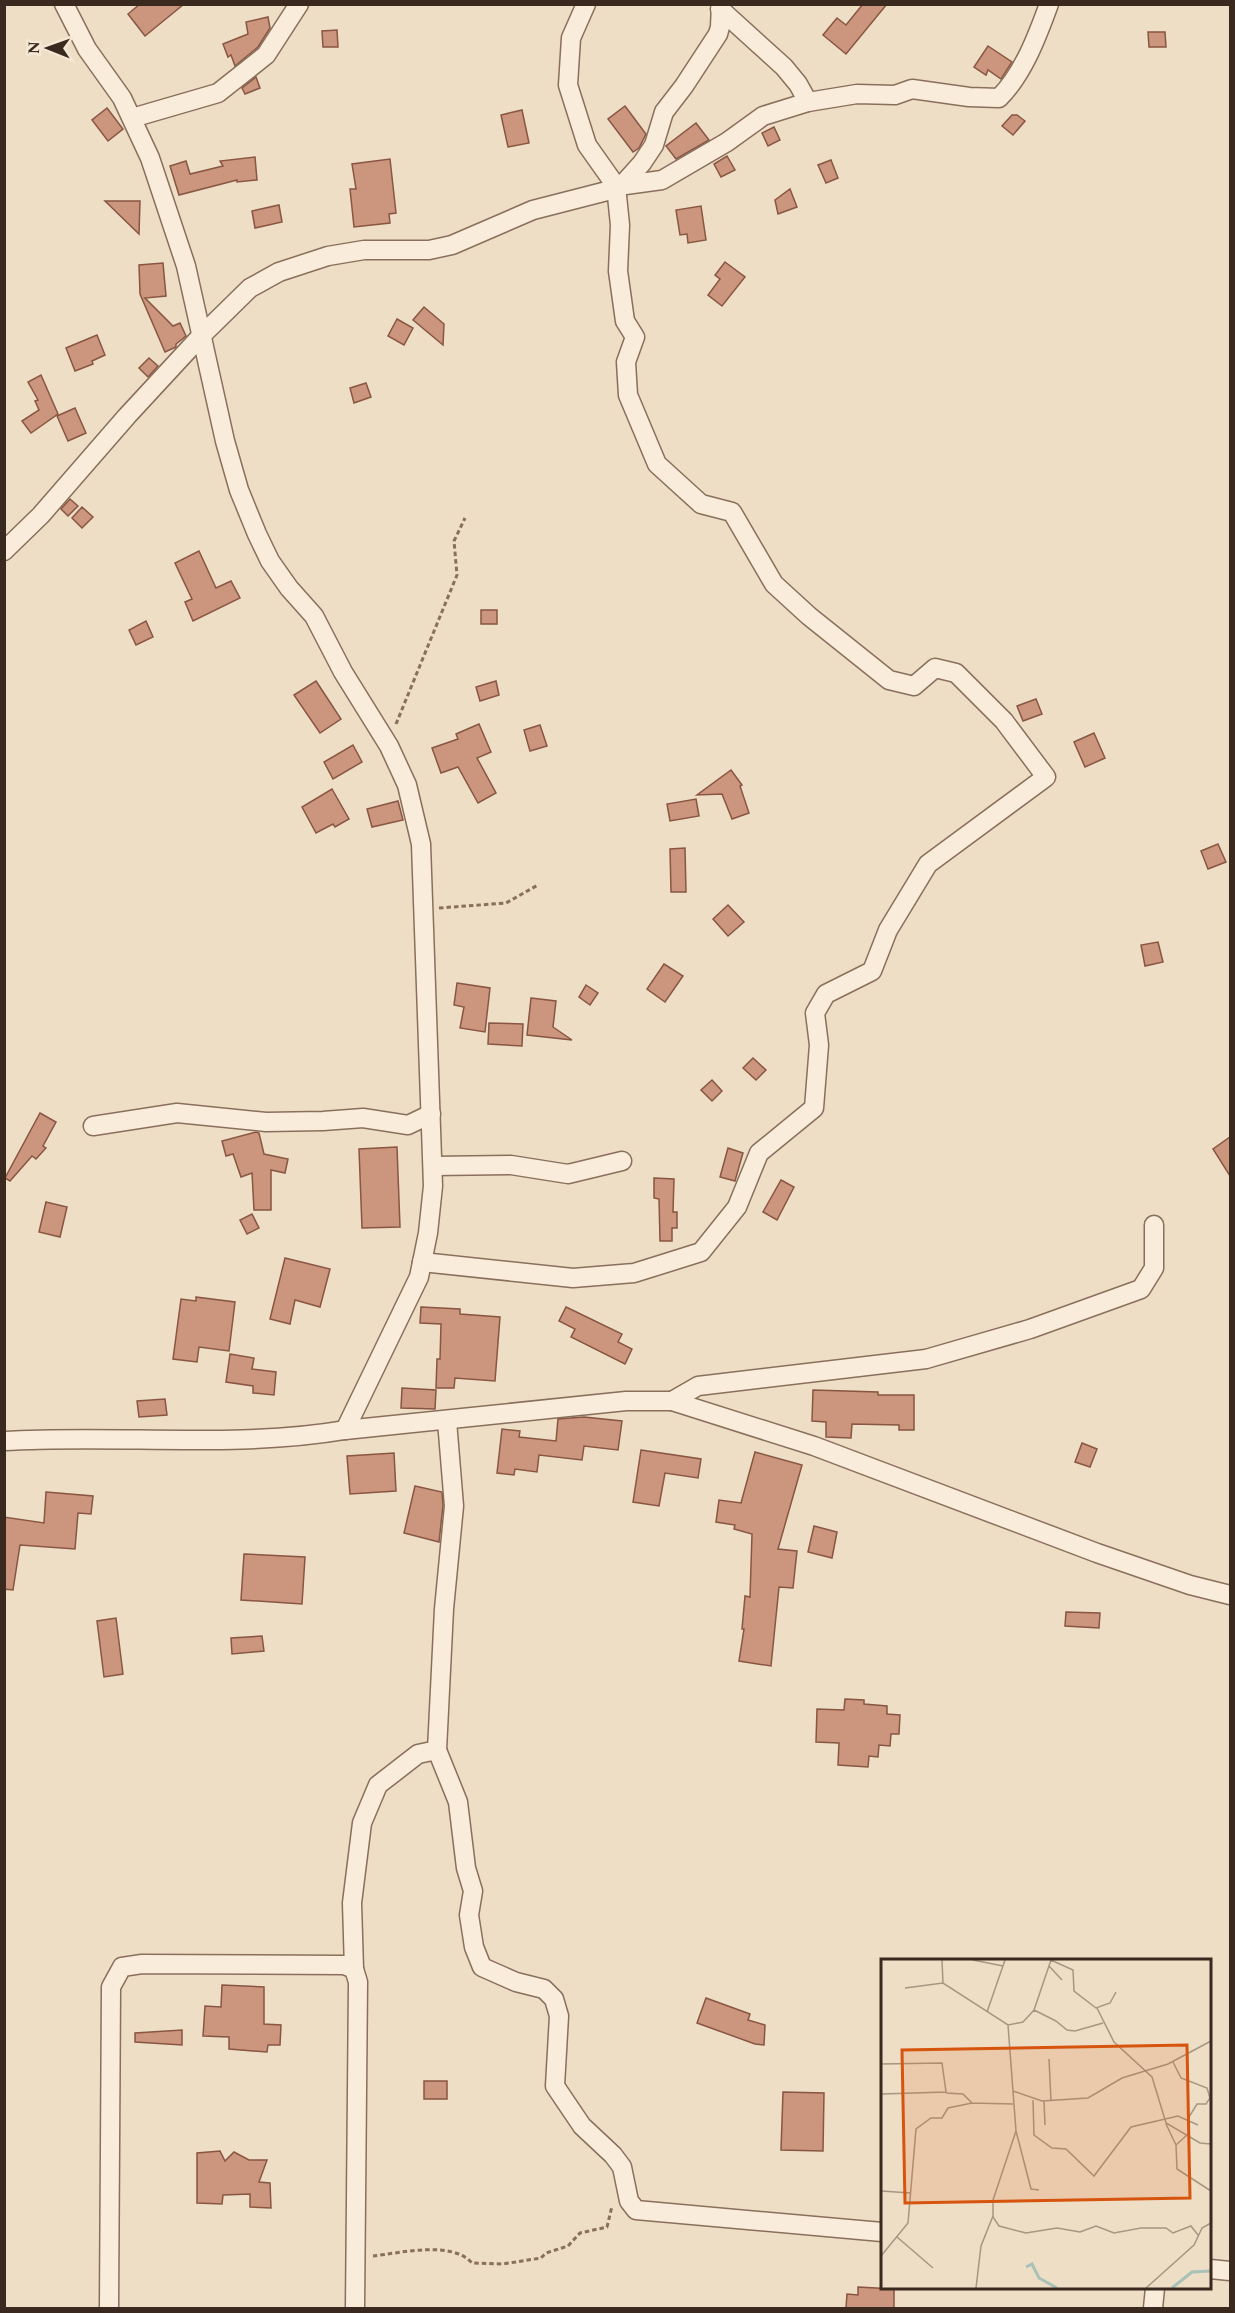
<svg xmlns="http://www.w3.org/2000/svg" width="1235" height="2313" font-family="Spectral,serif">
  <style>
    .building { fill: #cc957d; stroke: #885642; stroke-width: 1.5 }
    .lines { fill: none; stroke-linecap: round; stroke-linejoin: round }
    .minor-casing { stroke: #896f5c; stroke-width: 21 }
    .path { stroke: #896f5c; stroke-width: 3; stroke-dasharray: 4.5 3; stroke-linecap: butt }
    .minor { stroke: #f9ecda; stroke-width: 18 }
    .inset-river { fill: none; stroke: #a8c2b7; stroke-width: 3 }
    .inset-road { fill: none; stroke: #a69683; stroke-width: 1.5 }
    .view { fill: #d7540e; fill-opacity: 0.15; stroke: #d7540e; stroke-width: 3 }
    .inset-edge { fill: none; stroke: #3a291f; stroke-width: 3 }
  </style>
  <rect width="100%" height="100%" fill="#eedec6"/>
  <!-- building -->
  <g class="building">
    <polygon points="140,4 184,4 145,36 128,14"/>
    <polygon points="863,4 887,4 846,54 823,35 837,18 846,25"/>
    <polygon points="268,17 270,28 258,47 235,66 231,55 228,57 223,44 248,34 246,22"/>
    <polygon points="337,30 338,47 323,47 322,31"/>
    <polygon points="1148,32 1165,32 1166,47 1149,47"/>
    <polygon points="988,46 1012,62 1001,79 988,70 986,75 974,67"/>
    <polygon points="256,77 260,88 245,94 242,88"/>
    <polygon points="625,106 646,134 639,148 633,152 608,119"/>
    <polygon points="107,108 123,129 108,141 92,120"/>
    <polygon points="522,110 529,143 508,147 501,115"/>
    <polygon points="1012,115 1017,115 1025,121 1013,135 1002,126"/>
    <polygon points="696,123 709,140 676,159 666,146"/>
    <polygon points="774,127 780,140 768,146 762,133"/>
    <polygon points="727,156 735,170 721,177 714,164"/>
    <polygon points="255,157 257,180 237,182 237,180 179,195 170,166 186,161 190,174 223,166 220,161"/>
    <polygon points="390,159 396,213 389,214 390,223 354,227 350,189 356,189 352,164"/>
    <polygon points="831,160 838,178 826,183 818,165"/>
    <polygon points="790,189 797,207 778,214 775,200"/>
    <polygon points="105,201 140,201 139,234"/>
    <polygon points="279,205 282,222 255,228 252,211"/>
    <polygon points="701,206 706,240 688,243 687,234 680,235 676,210"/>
    <polygon points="725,262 745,277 722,306 708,295 720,279 715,275"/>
    <polygon points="163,263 166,296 145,298 173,326 180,323 186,336 176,344 176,347 165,352 140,294 139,265"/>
    <polygon points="424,307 444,324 443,345 413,320"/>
    <polygon points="397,319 413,328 404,345 388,336"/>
    <polygon points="97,335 105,355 92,361 93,364 75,371 66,348"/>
    <polygon points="149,358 158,366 148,377 139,368"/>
    <polygon points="41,375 58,414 31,433 22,421 39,410 35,401 38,400 28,382"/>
    <polygon points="366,383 371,397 354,403 350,388"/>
    <polygon points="75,408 86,433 68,441 57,416"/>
    <polygon points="70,499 78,506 68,516 61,509"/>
    <polygon points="82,507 93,517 82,528 72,518"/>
    <polygon points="199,551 216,588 231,581 240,598 193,621 185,602 192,599 175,563"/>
    <rect x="481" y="610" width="16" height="14"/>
    <polygon points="146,621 153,637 136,645 129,630"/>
    <polygon points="316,681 341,719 320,733 294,695"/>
    <polygon points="496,681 499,695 480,701 476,687"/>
    <polygon points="1036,699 1042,714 1023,721 1017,706"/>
    <polygon points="479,724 491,752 477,758 496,793 478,803 458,767 441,773 432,748 458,739 456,734"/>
    <polygon points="540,725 547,746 530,751 524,730"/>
    <polygon points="1094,733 1105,758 1085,767 1074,742"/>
    <polygon points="353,745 362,762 333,779 324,762"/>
    <polygon points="731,770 742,785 740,786 749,813 732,819 722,794 697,795"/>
    <polygon points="332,789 349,819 335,827 333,824 316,833 302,807"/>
    <polygon points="696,799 699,816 670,821 667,804"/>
    <polygon points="398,801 403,820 372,827 367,809"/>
    <polygon points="1218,844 1226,862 1208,869 1201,851"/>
    <polygon points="685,848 686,892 671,892 670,849"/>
    <polygon points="728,905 744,922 728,936 713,919"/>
    <polygon points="1158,942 1163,962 1145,966 1141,945"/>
    <polygon points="664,964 683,976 665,1002 647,989"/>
    <polygon points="457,983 490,988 485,1032 460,1028 464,1007 454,1005"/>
    <polygon points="586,985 598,993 590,1005 579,997"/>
    <polygon points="531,998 556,1001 553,1027 572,1040 527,1035"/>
    <polygon points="489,1023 523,1024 522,1046 488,1044"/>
    <polygon points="753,1058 766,1070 756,1080 743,1068"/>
    <polygon points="712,1080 722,1091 712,1101 701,1090"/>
    <polygon points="40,1113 56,1122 43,1146 46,1148 36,1159 32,1156 10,1181 5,1178"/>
    <polygon points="256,1132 259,1133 264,1154 288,1159 285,1173 271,1170 271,1210 254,1210 252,1173 241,1177 233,1154 226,1156 222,1141"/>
    <polygon points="1230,1137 1230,1176 1213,1149"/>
    <polygon points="397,1147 400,1227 362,1228 359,1149"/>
    <polygon points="728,1148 743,1153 735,1181 720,1177"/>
    <polygon points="654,1178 674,1179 673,1212 677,1212 677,1228 672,1228 672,1241 660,1241 659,1199 654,1198"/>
    <polygon points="781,1180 794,1187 777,1220 763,1212"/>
    <polygon points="46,1202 67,1207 60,1237 39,1232"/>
    <polygon points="252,1214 259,1228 247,1234 240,1220"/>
    <polygon points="285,1258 330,1269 320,1307 295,1300 290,1324 270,1319"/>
    <polygon points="196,1297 235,1302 229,1351 199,1347 197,1362 173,1359 181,1299 196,1301"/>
    <polygon points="421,1307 460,1309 460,1314 500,1317 495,1381 455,1378 454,1388 436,1388 437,1359 440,1359 441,1324 420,1323"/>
    <polygon points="566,1307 622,1334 618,1342 632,1349 625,1364 571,1337 575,1329 559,1321"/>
    <polygon points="230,1354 254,1358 252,1369 276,1372 274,1395 253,1393 253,1386 226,1382"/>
    <polygon points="402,1388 436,1390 435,1409 401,1408"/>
    <polygon points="813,1390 878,1392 878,1395 914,1395 914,1430 899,1430 899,1425 852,1424 851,1438 826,1437 826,1422 812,1421"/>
    <polygon points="165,1399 167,1415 139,1417 137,1401"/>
    <polygon points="584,1417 622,1421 618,1450 584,1446 582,1460 539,1455 537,1472 515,1469 514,1475 497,1473 502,1429 520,1431 519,1437 556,1441 558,1419"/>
    <polygon points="1082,1443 1097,1449 1090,1467 1075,1462"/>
    <polygon points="641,1450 701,1459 698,1478 665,1473 659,1506 633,1502"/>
    <polygon points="755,1452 802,1465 778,1549 797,1551 793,1588 779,1587 771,1666 739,1661 744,1629 742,1629 745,1596 750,1597 752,1534 734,1529 735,1525 716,1522 719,1500 741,1503"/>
    <polygon points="394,1453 396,1491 350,1494 347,1456"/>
    <polygon points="415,1486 442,1492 443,1506 439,1542 404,1533"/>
    <polygon points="46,1492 93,1496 91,1514 78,1513 75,1549 20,1545 13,1590 4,1589 4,1517 44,1523"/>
    <polygon points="814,1526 837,1532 832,1558 808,1552"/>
    <polygon points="244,1554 305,1557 302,1604 241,1600"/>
    <polygon points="1066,1612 1100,1613 1099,1628 1065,1626"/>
    <polygon points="116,1618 123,1674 104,1677 97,1621"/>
    <polygon points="262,1636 264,1651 232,1654 231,1638"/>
    <polygon points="845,1699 864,1700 864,1704 887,1706 887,1714 900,1715 899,1734 891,1734 890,1746 879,1745 878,1757 869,1756 868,1767 838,1765 839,1743 816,1742 817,1709 844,1710"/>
    <polygon points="222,1985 264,1987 264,2024 281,2025 280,2045 268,2045 267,2052 229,2049 229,2037 203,2036 205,2006 221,2007"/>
    <polygon points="706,1998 750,2014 748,2020 765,2025 764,2045 755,2044 697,2023"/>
    <polygon points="182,2030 182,2045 135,2042 135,2033"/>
    <rect x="424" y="2081" width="23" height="18"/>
    <polygon points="783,2092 824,2093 823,2151 781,2150"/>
    <polygon points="220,2151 225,2161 234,2152 249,2160 267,2160 259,2182 270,2183 271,2208 250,2207 250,2194 223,2195 222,2204 197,2203 197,2153"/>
    <polygon points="858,2287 894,2289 894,2308 846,2308 847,2294 858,2295"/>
  </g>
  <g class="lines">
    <!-- minor casing -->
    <g class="minor-casing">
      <g id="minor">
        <polyline points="64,4 87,49 122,98 150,158 186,266 225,441 239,490 257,534 270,561 289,588 314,616 343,672 389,746 407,785 421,844 433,1186 428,1233 419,1277 345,1430"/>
        <path d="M 720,9 L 784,67 L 798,84 L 808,102 L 857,94 L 895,95 L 912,89 L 969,97 L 999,98 C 1023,74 1037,37 1049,4"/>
        <polyline points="132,118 218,93 266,55 299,4"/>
        <polyline points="618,186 662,180 727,142 763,116 808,102"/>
        <polyline points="4,551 41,515 127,416 201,336 250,288 279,272 328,256 364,250 429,250 452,245 533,210 607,191 624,183 642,163 654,145 664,112 684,86 718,34 720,27 721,4"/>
        <polyline points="93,1126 177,1113 266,1122 323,1121 363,1118 408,1125 431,1114"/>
        <polyline points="433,1166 511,1165 568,1174 622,1161"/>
        <polyline points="422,1262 573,1278 634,1273 701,1252 737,1207 759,1153 814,1108 819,1045 815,1013 826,994 872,971 888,930 928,864 1046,777 1004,721 956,673 935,668 914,686 889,680 809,616 774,584 732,512 701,504 657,464 628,395 626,362 635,337 625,321 618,271 620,225 616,186 587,145 568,85 571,38 586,4"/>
        <polyline points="672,1401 698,1386 926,1359 1030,1329 1141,1289 1154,1268 1154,1225"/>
        <polyline points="447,1421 454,1506 444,1609 437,1750 458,1802 466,1868 473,1891 469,1915 474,1947 482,1967 516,1982 544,1989 554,1999 559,2016 555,2086 582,2126 613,2155 622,2167 629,2201 636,2210 882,2232"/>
        <path d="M 4,1441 C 118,1434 233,1449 345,1430 L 626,1401 L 672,1401 L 814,1446 L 1097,1553 L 1190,1585 L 1230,1595"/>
        <polyline points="354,1969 352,1903 362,1823 378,1785 418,1754 437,1750"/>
        <polyline points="1210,2269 1230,2271"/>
        <polyline points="109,2308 111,1987 122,1967 142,1964 344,1965 354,1969 358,1982 355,2308"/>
        <polyline points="1153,2308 1155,2288"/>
      </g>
    </g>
    <!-- path -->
    <g class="path">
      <polyline points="396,724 457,575 454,541 465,518"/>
      <polyline points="439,908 506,903 538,885"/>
      <path d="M 373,2256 C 401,2253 451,2240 472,2263 L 503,2264 L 541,2258 L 546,2253 L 568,2246 L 580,2233 L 607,2227 L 612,2206"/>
    </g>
    <!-- minor -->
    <use href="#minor" class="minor"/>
  </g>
  <!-- overview -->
  <g transform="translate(881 1959)">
    <rect width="330" height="330" fill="#eedec6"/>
    <path class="inset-river" d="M 145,308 L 151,305 L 158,319 L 176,329M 291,329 L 311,313 L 330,312"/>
    <path class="inset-road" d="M 61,1 L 62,24M 92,1 L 122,7M 168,7 L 181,21M 24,29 L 62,24 L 127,66 L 142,63 L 153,51 L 170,1 L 192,11 L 193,32 L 215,49 L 229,44 L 235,33M 216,49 L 233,83 L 271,118 L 285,164 L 319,184 L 330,185M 153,51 L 175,62M 106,53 L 124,1M 175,62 L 186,71 L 194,72 L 222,64M 127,66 L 135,172 L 112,241 L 112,258 L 118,267 L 145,274 L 176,269 L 199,273 L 215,267 L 233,274 L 260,269 L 285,269 L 292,274 L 310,267 L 317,276M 168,100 L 170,142M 292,103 L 300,119 L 326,129 L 329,139 L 325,145 L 316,145 L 308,158M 0,105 L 61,104 L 65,133 L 0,135M 132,132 L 161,142 L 207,139 L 241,119 L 287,105 L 330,82M 65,134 L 82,135 L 91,144M 152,141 L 153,176 L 171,189 L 185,190 L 213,217 L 250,168 L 297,157 L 317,166M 163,142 L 164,166M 285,165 L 295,186M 135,172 L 150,230 L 158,231M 307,175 L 295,186 L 296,210 L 330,232M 0,232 L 30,234M 16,278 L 52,309M 0,297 L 27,264 L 35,170 L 50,159 L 61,159 L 67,149 L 91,144 L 132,145M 95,329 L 100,287 L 112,257M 265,329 L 313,286 L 321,269 L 330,264"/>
    <path class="view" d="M 306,86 L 309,239 L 24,244 L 21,91 Z"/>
    <rect width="330" height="330" class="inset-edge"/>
  </g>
  <!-- border -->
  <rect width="1235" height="2313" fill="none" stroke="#3a291f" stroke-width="12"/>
  <!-- north arrow -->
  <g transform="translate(48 48) rotate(271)" stroke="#f5e9d6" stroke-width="4.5" paint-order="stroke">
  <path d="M0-4.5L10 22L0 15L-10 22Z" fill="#3a291f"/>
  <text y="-9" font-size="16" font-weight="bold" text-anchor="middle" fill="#3a291f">N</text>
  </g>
</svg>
